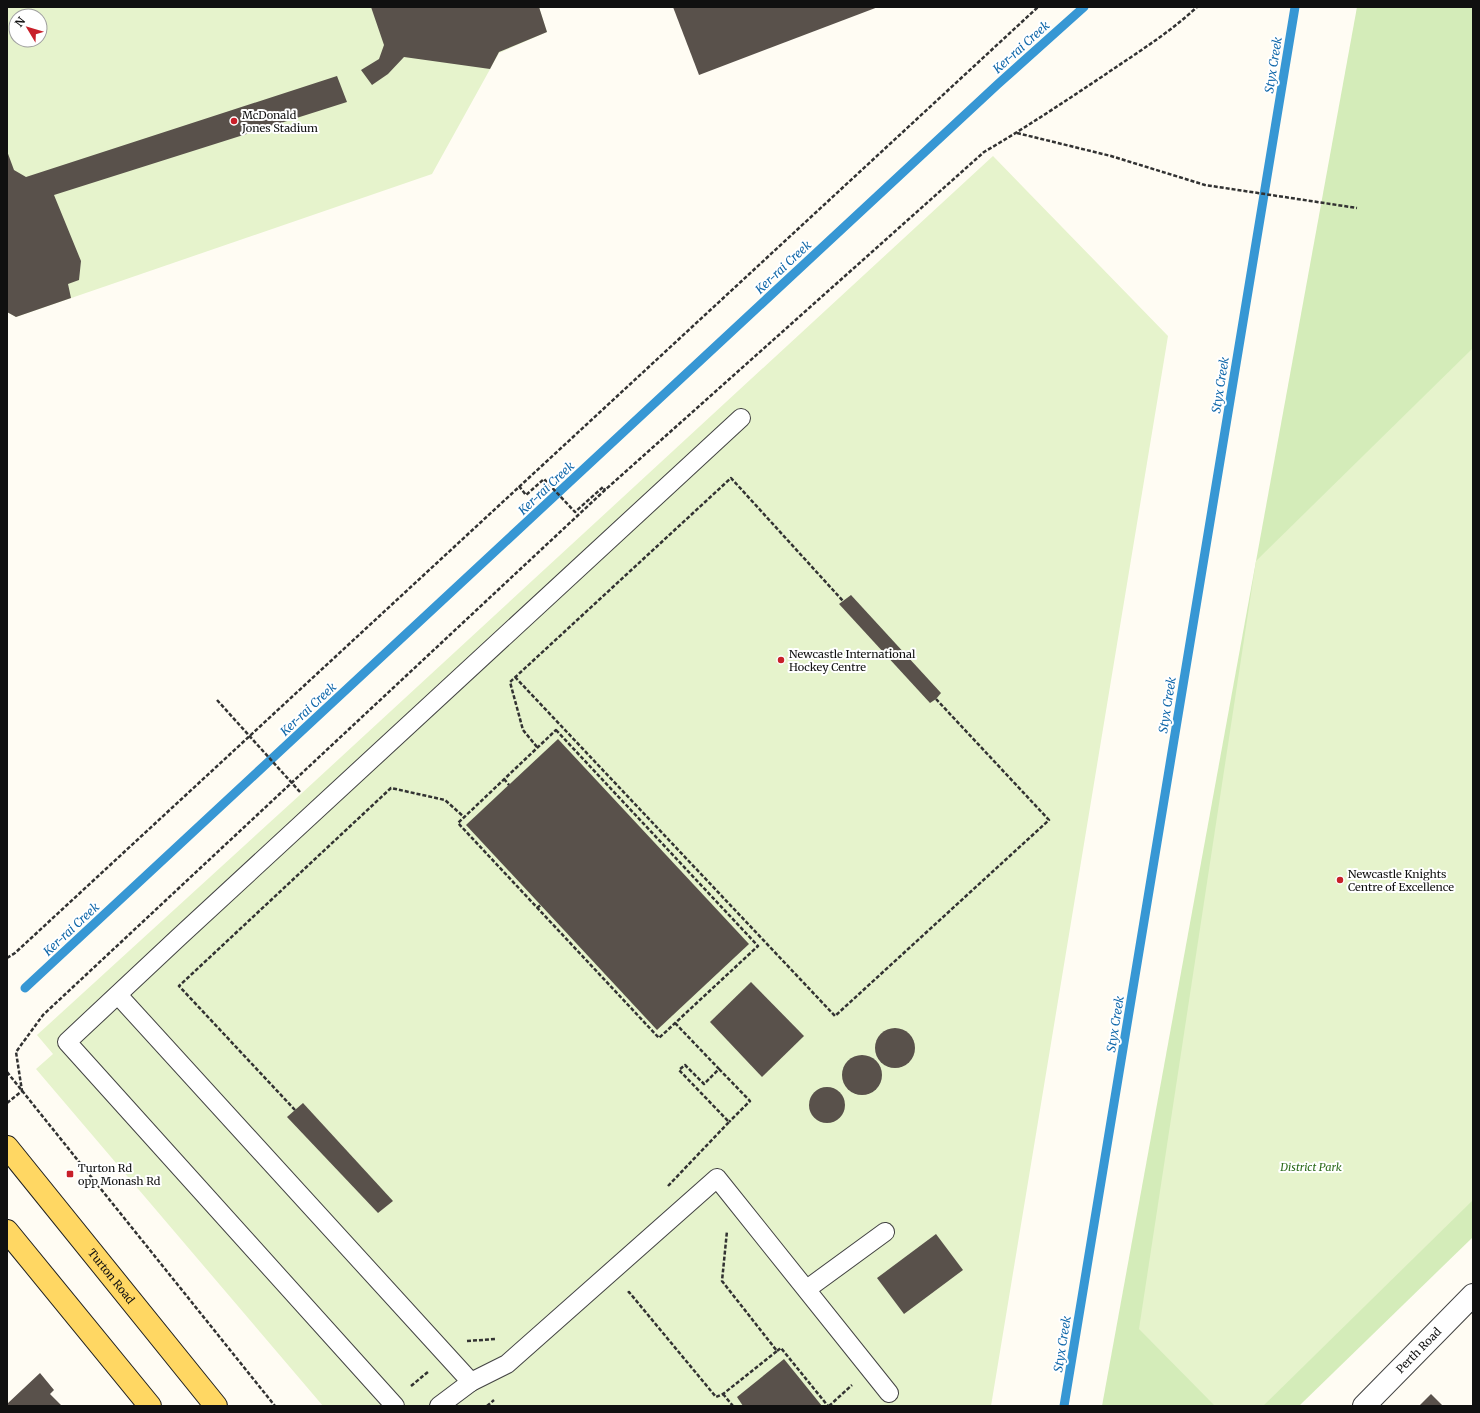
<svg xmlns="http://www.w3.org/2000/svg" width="1480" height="1413" font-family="Merriweather,serif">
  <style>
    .green { fill: #d4ecb9 }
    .pitch { fill: #e6f3cc; fill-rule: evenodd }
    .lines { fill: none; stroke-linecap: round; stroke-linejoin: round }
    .stream { stroke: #3797d4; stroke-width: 9 }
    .building { fill: #59514b }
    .service-casing { stroke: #434343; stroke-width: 20 }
    .minor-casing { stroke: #434343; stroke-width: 24 }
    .primary-casing { stroke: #212121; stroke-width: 24 }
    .path { stroke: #323232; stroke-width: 2.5; stroke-dasharray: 4 2; stroke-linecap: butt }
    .service { stroke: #fff; stroke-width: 18 }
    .minor { stroke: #fff; stroke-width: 22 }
    .primary { stroke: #ffd763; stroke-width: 22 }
    .poi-dot { fill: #c81f29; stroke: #fff; stroke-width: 1.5 }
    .labels { text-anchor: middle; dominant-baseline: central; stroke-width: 4; stroke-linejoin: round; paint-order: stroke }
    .poi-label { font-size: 11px; fill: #101010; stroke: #fff; text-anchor: start }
    .park-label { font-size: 11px; font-style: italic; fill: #2d6c1c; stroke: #fff }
    .street-label { font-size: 11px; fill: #101010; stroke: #fff }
    .water-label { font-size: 12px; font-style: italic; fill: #1168aa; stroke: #fff }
  </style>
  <rect width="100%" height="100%" fill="#fffcf3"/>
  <!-- green -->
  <polygon class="green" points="1357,7 1473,7 1473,1237 1299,1406 1102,1406"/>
  <!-- pitch -->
  <g class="pitch">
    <path d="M 7,7 L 539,7 L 547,32 L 499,53 L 432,174 L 16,317 L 7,312 ZM 16,16 L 40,16 L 40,40 L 16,40 Z"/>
    <polygon points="993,156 1168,336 991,1406 323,1406 36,1069 53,1054 37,1035 302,793"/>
    <polygon points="1473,348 1473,1200 1263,1406 1215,1406 1139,1329 1256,561"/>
  </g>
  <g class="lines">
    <!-- stream -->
    <g class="stream">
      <polyline points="25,988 998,84 1084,7"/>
      <polyline points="1064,1406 1295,7"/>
    </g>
  </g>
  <!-- building -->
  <g class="building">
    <polygon points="371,7 539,7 547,32 499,52 490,69 404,57 388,74 372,85 361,70 379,59 384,45"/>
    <polygon points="673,7 878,7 699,75"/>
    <polygon points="337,76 347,102 54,195 81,261 79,280 68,284 71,298 16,317 7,312 7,151 14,170 26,177"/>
    <polygon points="851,595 941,693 936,699 930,703 839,604"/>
    <polygon points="558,739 749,944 657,1030 466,825"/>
    <polygon points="751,982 804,1036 762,1077 710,1022"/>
    <circle cx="895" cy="1048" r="20"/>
    <circle cx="862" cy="1075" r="20"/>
    <circle cx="827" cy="1105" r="18"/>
    <polygon points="303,1103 393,1201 378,1213 287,1117"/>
    <polygon points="936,1234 963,1270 904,1314 877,1278"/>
    <polygon points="784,1359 822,1406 743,1406 737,1397"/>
    <polygon points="40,1373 54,1390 50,1394 62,1406 7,1406 7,1404"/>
    <polygon points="1431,1394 1443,1406 1419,1406"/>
  </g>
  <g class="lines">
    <!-- service casing -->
    <g class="service-casing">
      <g id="service">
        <polyline points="118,995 471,1382"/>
        <polyline points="807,1289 885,1232"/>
        <polyline points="395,1406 67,1042 179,937 741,418"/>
        <polyline points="439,1406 471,1382 507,1364 717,1178 889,1393"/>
      </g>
    </g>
    <!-- minor casing -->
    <g class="minor-casing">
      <g id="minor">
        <path id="s1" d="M 1364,1406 L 1473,1295"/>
      </g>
    </g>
    <!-- primary casing -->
    <g class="primary-casing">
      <g id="primary">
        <path id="s2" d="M 7,1147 L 216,1406"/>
        <polyline points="7,1231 150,1406"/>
      </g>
    </g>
    <!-- path -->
    <g class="path">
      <polyline points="1017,133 1111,156 1205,185 1357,208"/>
      <polyline points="519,486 526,495 544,479 575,512 603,487 605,490"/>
      <polyline points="515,677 835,1016 1049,820 936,699"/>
      <polyline points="217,700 300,792"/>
      <polygon points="556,730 758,946 659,1038 458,823"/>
      <polyline points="537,747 523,730 510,682 731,478 843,601"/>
      <polyline points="504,779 509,785"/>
      <polyline points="537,908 541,905"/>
      <polyline points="7,958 15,953 1038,7"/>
      <polyline points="719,1069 750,1101 729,1122"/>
      <polyline points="7,1072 275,1406"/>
      <path d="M 7,1103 L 22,1091 L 16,1052 L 43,1015 L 605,490 L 984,152 C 1025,128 1064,102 1103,76 C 1135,54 1168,34 1197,7"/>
      <polyline points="295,1110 179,986 391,788 445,800 464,817"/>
      <polyline points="668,1186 729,1122 679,1070 685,1065 704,1084 719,1069 675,1023"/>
      <polyline points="628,1293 629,1292 716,1397 723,1394 777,1351 722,1281 727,1231"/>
      <polyline points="467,1341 496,1339"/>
      <polyline points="777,1351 781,1348 828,1406"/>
      <polyline points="411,1386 429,1371"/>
      <polyline points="723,1394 733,1406"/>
      <polyline points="487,1406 494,1400"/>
      <polyline points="829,1406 852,1385"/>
    </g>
    <!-- service -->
    <use href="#service" class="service"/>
    <!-- minor -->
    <use href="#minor" class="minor"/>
    <!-- primary -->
    <use href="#primary" class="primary"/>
  </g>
  <!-- markers -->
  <g class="poi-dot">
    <circle cx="234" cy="121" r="4"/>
    <circle cx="781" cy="660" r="4"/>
    <circle cx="1340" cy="880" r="4"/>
    <rect x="66" y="1170" width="8" height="8" rx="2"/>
  </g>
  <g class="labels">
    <!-- poi labels -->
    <g class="poi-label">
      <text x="242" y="115">McDonald<tspan x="242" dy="13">Jones Stadium</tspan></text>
      <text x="789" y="654">Newcastle International<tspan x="789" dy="13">Hockey Centre</tspan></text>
      <text x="1348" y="874">Newcastle Knights<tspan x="1348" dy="13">Centre of Excellence</tspan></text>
      <text x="78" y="1168">Turton Rd<tspan x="78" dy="13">opp Monash Rd</tspan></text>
    </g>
    <!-- park labels -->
    <g class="park-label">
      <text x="1311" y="1167">District Park</text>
    </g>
    <!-- street labels -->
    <g class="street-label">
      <text stroke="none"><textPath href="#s2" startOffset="166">Turton Road</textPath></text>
      <text stroke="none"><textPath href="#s1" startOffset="78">Perth Road</textPath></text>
    </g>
    <!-- water labels -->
    <g class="water-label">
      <text transform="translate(1021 47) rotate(-42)">Ker-rai Creek</text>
      <text transform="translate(1273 65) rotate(-81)">Styx Creek</text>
      <text transform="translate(783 267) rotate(-43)">Ker-rai Creek</text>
      <text transform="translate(1220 385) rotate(-81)">Styx Creek</text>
      <text transform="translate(546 488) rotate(-43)">Ker-rai Creek</text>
      <text transform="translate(1167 705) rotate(-81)">Styx Creek</text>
      <text transform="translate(308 709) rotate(-43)">Ker-rai Creek</text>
      <text transform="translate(71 929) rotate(-43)">Ker-rai Creek</text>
      <text transform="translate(1115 1024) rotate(-81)">Styx Creek</text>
      <text transform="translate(1062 1344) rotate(-81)">Styx Creek</text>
    </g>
  </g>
  <!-- border -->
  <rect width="1480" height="1413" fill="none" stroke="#101010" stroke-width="16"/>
  <!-- north arrow -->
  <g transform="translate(28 28) rotate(308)"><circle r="19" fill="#ffffff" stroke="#9f9f9f"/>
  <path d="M0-3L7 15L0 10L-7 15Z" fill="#c81f29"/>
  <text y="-6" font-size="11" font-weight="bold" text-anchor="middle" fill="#101010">N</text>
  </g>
</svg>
